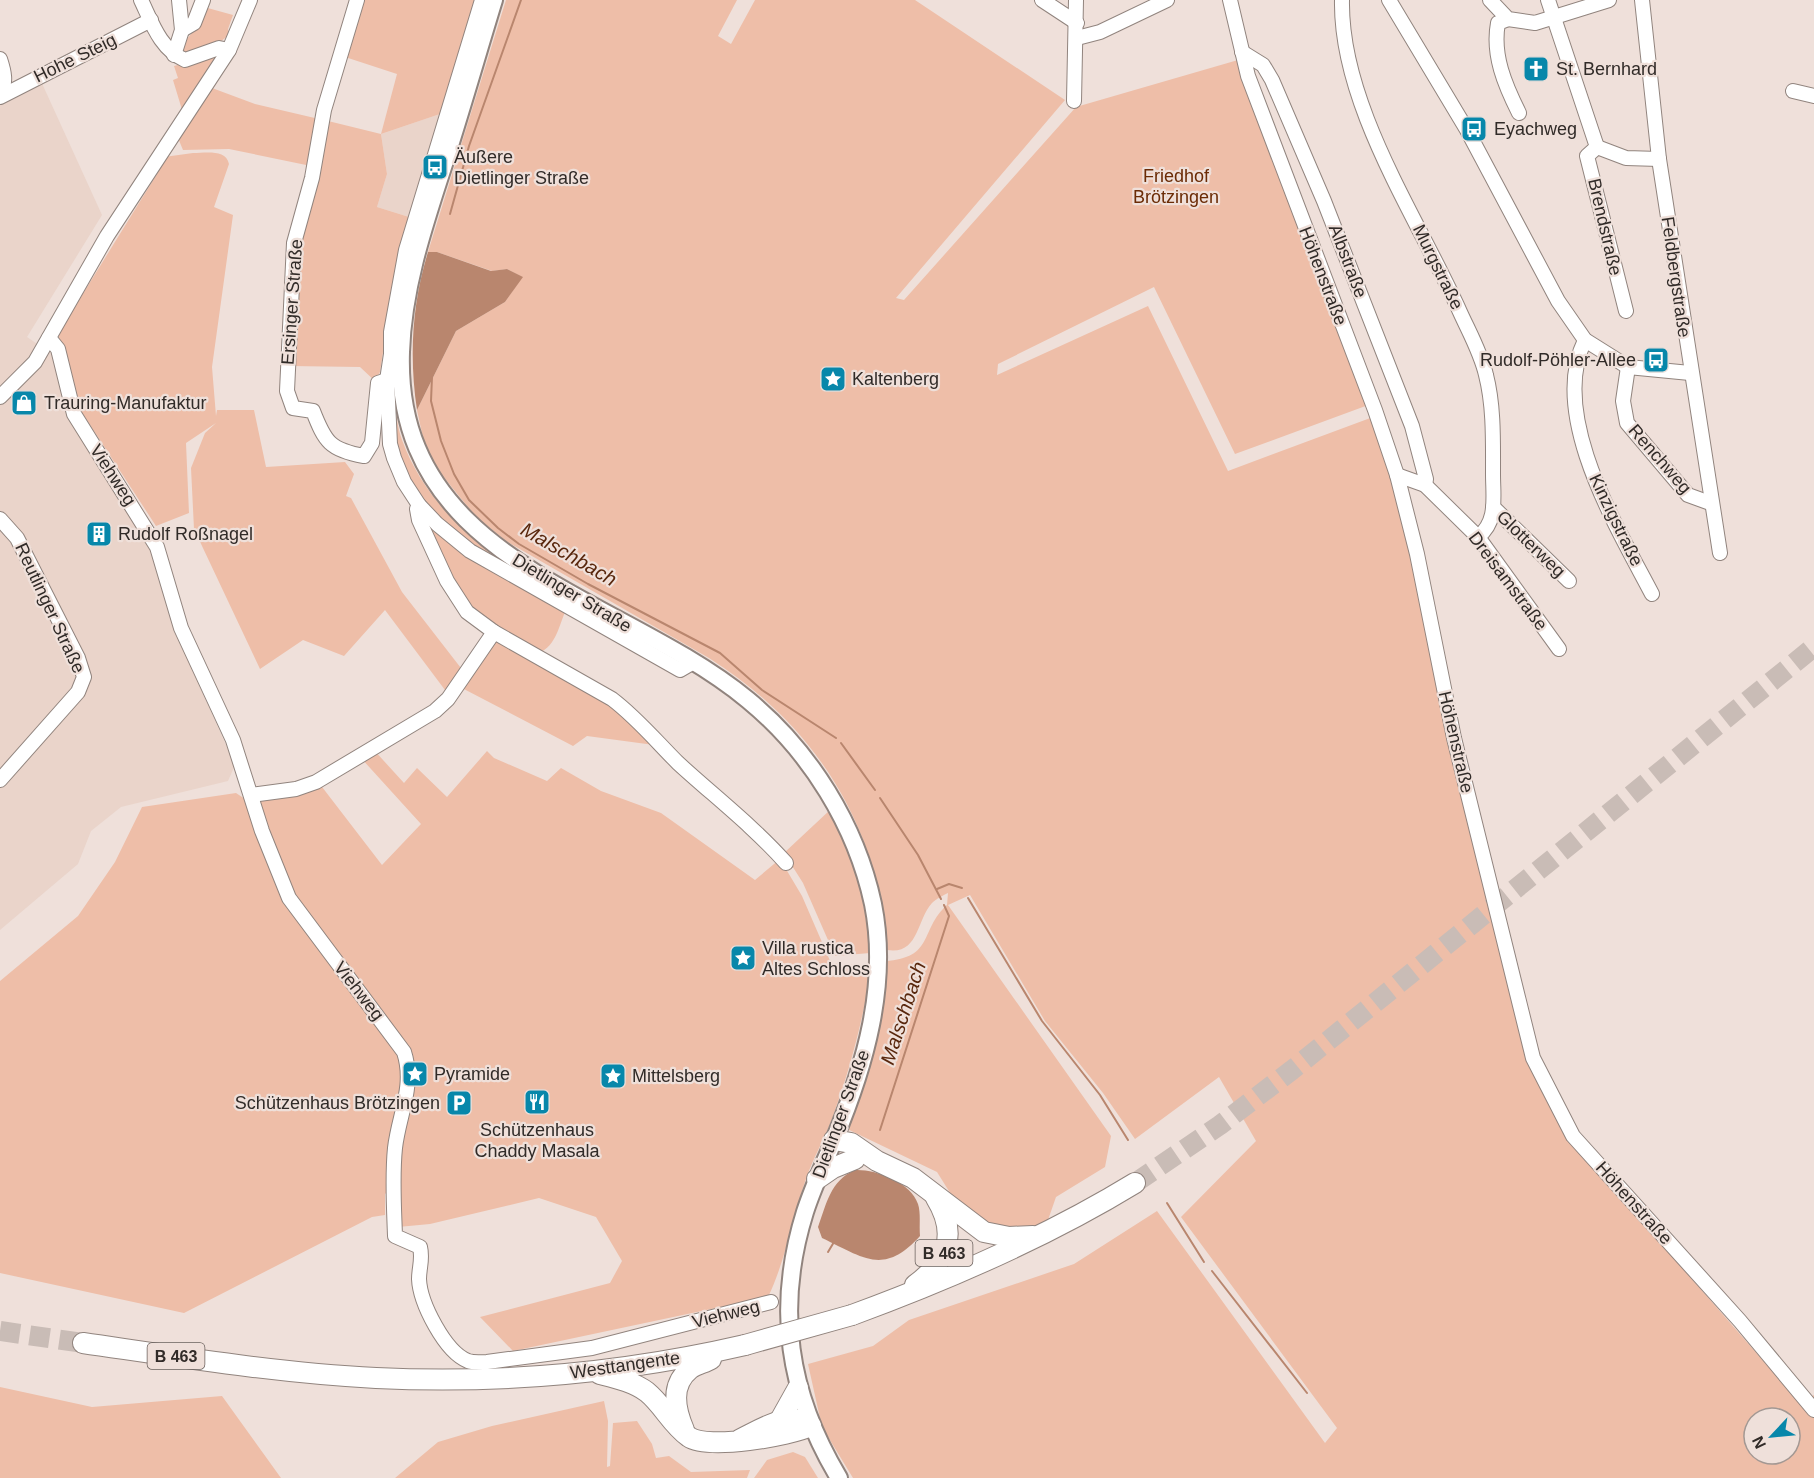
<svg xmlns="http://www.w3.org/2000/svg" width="1814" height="1478" font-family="Arial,sans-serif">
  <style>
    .built { fill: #ead4ca }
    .green { fill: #eebea8; fill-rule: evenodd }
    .water { fill: #b9866e }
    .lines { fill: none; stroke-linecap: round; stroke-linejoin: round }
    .stream { stroke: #b9866e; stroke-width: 2 }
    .highway-tunnel { stroke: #c9bcb6; stroke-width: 20; stroke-dasharray: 20 10; stroke-linecap: butt }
    .minor-casing { stroke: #91847e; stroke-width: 16 }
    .major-casing { stroke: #91847e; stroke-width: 20 }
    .highway-casing { stroke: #91847e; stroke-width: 22 }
    .minor { stroke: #fff; stroke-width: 14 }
    .major { stroke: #fff; stroke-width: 16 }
    .highway { stroke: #fff; stroke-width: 20 }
    .highway-bridge-casing { stroke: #91847e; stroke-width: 22; stroke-linecap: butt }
    .highway-bridge { stroke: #fff; stroke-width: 20 }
    .labels { text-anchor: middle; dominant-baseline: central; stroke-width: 4.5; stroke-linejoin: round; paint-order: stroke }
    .shield { fill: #efe0da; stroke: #6a615d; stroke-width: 1.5 }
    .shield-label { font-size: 16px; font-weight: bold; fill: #312b28 }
    .street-label { font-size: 18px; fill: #312b28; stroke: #efe0da }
    .poi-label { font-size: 18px; fill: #312b28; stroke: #efe0da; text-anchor: start }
    .park-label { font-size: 18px; fill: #6b2b05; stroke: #efe0da }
    .water-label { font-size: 20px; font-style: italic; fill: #59270d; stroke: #efe0da }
  </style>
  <rect width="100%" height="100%" fill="#efe0da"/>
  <!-- built -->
  <g class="built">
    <polygon points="0,79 8,97 40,79 102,215 27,337 52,354 66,413 143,534 160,570 174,622 190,665 235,765 228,781 121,807 91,831 78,864 0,930"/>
    <polygon points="440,114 409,217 377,207 387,174 381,134"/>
  </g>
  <!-- green -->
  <g class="green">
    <polygon points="359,0 476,0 440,114 381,134 387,174 377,207 409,217 393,285 380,372 375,381 360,367 289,366 297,242 324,120 381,134 397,74 342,56"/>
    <path d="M 506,0 L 737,0 L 718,36 L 731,44 L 755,0 L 915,0 L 1065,100 L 896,298 L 904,300 L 1076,107 L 1238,60 L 1371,404 L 1235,454 L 1154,287 L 998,364 L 997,375 L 1148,306 L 1228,471 L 1373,417 L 1411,550 L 1470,834 L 1500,941 L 1528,1060 L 1573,1143 L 1801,1404 L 1814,1395 L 1814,1478 L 853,1478 L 822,1427 L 808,1364 L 873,1346 L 909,1320 L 1074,1264 L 1157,1211 L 1325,1443 L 1337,1428 L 1181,1217 L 1256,1141 L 1219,1077 L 1135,1139 L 1103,1093 L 1045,1021 L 970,895 L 948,905 L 1111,1136 L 1105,1167 L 1056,1197 L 1048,1220 L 1032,1228 L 987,1228 L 957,1204 L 937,1172 L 845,1128 L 871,1059 L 883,1009 L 885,961 C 935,958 919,930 947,905 L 948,893 C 944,895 936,899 932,903 C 916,921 919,955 887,950 C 878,824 815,725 709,658 L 506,541 L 476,517 L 433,464 L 425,447 L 417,410 L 456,331 L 505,302 L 522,277 L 507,269 L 492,271 L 437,252 L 428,252 ZM 1754,1418 L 1790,1418 L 1790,1454 L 1754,1454 Z"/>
    <polygon points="204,7 233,15 228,29 229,35 216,45 190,55 181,51 181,46 196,28"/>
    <polygon points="214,55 217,57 183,113 173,80 178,78 174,66"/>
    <polygon points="212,88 255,104 319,119 311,166 229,149 183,150 178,138"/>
    <path d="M 193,153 C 206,153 226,149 229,164 L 214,207 L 233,215 L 212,367 L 216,416 L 217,410 L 254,410 L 266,467 L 345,462 L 354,474 L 346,496 L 351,498 L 402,592 L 464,672 L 448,694 L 385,610 L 344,656 L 303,640 L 260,669 L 194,529 L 191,468 L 205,433 L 216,423 L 186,443 L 189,513 L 156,526 L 77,405 L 58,334 L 157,174 L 164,157 Z"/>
    <path d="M 392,395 C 396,410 397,426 402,440 C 423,497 464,534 513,568 L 510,572 L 439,522 L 409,484 L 394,444 Z"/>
    <path d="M 422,514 L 565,612 C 558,629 555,649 535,654 L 461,600 Z"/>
    <polygon points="497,638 617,705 654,745 587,736 573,746 460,687"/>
    <path d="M 373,749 L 404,783 L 417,768 L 447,797 L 487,751 L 494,758 L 547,781 L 561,768 L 601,791 L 661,813 L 755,880 L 780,859 L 802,896 L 831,963 L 872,966 C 863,1018 851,1067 833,1116 C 825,1138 813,1158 806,1179 C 792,1218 786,1260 768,1297 L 513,1351 L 480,1317 L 610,1283 L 622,1261 L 596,1217 L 539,1198 L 430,1224 L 398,1227 L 399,1181 L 385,1194 L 385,1215 L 372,1217 L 184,1313 L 0,1273 L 0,981 L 78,916 L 115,862 L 142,807 L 236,793 L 248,801 L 319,783 L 382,865 L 421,824 L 361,758 Z"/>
    <path d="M 830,810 C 851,856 872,901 870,953 L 835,956 L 803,883 L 784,853 Z"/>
    <polygon points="0,1387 92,1407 222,1396 281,1478 0,1478"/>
    <polygon points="604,1401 608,1421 607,1467 610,1466 613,1423 637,1421 652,1444 656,1458 669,1456 691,1472 750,1470 747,1478 395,1478 438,1442 492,1426"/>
    <polygon points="793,1452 805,1457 818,1478 754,1478 767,1460"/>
  </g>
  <!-- water -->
  <g class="water">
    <path d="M 428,252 L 437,252 L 491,271 L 507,269 L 523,277 L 505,302 L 456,331 L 417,410 C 409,357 412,304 428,252 Z"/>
    <path d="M 855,1170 C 875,1169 911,1182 918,1204 C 921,1213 919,1226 920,1236 C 884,1276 864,1258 822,1238 L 818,1227 C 827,1203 830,1181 855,1170 Z"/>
  </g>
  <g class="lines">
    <!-- stream -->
    <g class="stream">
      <polyline points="450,214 469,146 521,0"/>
      <polyline points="432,377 431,401 441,441 454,474 469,500 498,528 519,544 588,584 720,653 762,690 836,738"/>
      <polyline points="841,743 875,790"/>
      <polyline points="880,798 918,855 941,899"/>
      <polyline points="937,889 949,884 962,888"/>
      <polyline points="968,898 1042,1021 1100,1095 1128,1140"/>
      <polyline points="880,1130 949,916 944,905"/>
      <polyline points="1167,1203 1204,1262"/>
      <polyline points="828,1252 834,1242"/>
      <polyline points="1212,1271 1307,1393"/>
    </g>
    <!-- highway-tunnel -->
    <g class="highway-tunnel">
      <polyline points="1135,1183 1220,1125 1292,1070 1814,647"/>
      <polyline points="0,1331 83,1343"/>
    </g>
    <!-- minor casing -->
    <g class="minor-casing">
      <g id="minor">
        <path d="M 141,0 C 152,23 160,49 185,60 L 219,48 L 229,50"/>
        <path d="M 357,0 L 324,110 L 312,178 L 294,243 L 287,391 L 293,408 L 313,411 C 325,442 330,450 364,456 L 372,443 L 378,383 L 387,380"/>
        <polyline points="482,0 406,250 391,332 391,354 387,380 390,444 394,458 404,482 419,505 437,524 470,551 680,670 692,663"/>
        <polyline points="1042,0 1077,23"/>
        <polyline points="1230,0 1248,76 1375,410 1397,475 1417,554 1454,738 1533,1058 1573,1136 1740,1321 1814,1410"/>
        <path d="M 1342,0 C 1340,105 1418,218 1460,312 C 1469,332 1481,353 1486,375 C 1494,406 1493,442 1493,474 C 1493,498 1498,521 1478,537"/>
        <polyline points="1389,0 1467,130 1558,301 1585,340 1628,367 1690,373"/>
        <polyline points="1490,0 1508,19 1535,23 1609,0"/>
        <polyline points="1548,0 1597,147 1587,156 1626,311"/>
        <polyline points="1642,0 1659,159 1720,553"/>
        <path d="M 1508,19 L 1498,23 C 1492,55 1505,85 1519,113"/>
        <polyline points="182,30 194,23 203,0"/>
        <polyline points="1077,38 1100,32 1167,0"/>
        <polyline points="1242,52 1263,65 1272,80 1324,201 1412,426 1426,479 1425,485"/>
        <polyline points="174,55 182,30 179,0"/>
        <path d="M 0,59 C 4,71 7,83 0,94"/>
        <polyline points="1793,91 1814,96"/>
        <polyline points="0,97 151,20"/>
        <polyline points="1074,101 1076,0"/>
        <polyline points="1597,147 1626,158 1659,159"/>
        <path d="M 49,338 L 58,349 L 74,414 L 157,547 L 181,628 L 233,740 L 262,831 L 289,898 L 404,1052 C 415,1086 399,1114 395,1148 C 392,1177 394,1206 395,1236 L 420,1247 C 423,1259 419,1268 419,1279 C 420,1303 445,1352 468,1361 C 474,1363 481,1362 487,1362 L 592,1348 L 771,1302"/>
        <path d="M 1585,340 C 1548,415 1617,527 1652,594"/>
        <polyline points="1628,367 1623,401 1627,423 1688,495 1710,503"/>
        <polyline points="0,397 35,362 107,236 229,50 250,0"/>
        <polyline points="1397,475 1425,485 1478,537 1559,649"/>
        <path d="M 419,505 L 417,509 L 419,520 L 447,581 L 467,612 L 494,632 L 612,699 C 637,718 656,741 678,763 C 714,796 753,826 786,863"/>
        <polyline points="1493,507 1569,581"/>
        <polyline points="0,519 17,538 78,658 84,677 78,692 0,780"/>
        <polyline points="251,795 296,789 316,782 435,711 448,699 494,632"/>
      </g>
    </g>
    <!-- major casing -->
    <g class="major-casing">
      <path id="major" d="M 494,0 C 478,52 463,105 446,158 C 426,220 403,285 401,352 C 394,563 620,594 748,700 C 810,751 856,825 873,904 C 889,984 865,1066 834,1140 C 824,1164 813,1187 805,1212 C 775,1308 788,1393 839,1478"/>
    </g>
    <!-- highway casing -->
    <g class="highway-casing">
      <g id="highway">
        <polyline points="834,1140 851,1143 877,1161 913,1178 984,1232 1009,1237 1033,1236"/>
        <polyline points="817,1179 833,1168 855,1159"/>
        <path d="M 915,1285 C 948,1261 958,1234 936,1198"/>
        <path d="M 852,1315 C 950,1279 1045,1238 1135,1183"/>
        <path d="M 83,1343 C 180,1357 278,1373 376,1378 C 500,1384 624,1373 745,1345"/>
        <path d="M 600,1374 C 616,1378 634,1382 647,1392 C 663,1405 671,1424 689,1437 C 708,1450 789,1436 811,1426 C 791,1408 760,1430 739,1440"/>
        <polyline points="779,1422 798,1388"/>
        <path d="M 684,1430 C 675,1409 670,1385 690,1369 C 696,1364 705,1363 711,1359"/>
      </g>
    </g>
    <!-- minor -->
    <use href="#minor" class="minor"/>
    <!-- major -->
    <use href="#major" class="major"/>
    <!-- highway -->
    <use href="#highway" class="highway"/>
    <!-- highway-bridge casing -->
    <g class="highway-bridge-casing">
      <polyline id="highway-bridge" points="745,1345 852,1315"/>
    </g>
    <!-- highway-bridge -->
    <use href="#highway-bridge" class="highway-bridge"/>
  </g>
  <!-- icons -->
  <defs>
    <g id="church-square" transform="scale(1.35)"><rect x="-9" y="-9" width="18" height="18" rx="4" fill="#0787aa" stroke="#efe0da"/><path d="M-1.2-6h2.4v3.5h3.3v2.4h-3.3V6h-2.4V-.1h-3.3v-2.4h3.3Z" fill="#fff"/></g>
    <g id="bus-square" transform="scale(1.35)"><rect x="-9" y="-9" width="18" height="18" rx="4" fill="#0787aa" stroke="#efe0da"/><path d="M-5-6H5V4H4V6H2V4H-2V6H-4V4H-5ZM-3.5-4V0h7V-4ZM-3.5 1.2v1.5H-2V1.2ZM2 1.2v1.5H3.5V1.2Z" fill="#fff"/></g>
    <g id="sight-square" transform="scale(1.35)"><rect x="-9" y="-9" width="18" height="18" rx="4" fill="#0787aa" stroke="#efe0da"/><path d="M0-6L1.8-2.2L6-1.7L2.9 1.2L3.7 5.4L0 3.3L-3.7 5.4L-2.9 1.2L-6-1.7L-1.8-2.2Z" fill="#fff"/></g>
    <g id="shop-square" transform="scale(1.35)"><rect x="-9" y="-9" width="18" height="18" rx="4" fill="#0787aa" stroke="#efe0da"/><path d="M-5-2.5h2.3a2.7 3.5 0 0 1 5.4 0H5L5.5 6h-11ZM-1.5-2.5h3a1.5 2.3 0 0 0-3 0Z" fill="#fff"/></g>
    <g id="building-square" transform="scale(1.35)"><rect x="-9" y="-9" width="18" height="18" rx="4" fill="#0787aa" stroke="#efe0da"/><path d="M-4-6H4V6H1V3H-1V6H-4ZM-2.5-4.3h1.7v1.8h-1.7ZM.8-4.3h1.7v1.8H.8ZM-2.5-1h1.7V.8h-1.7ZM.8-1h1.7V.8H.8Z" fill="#fff"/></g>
    <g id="restaurant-square" transform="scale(1.35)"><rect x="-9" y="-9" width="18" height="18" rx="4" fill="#0787aa" stroke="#efe0da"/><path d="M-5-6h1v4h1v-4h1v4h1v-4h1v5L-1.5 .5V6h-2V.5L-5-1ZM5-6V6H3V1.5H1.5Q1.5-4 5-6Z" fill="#fff"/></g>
    <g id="parking-square" transform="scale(1.35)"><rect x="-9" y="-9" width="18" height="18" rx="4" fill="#0787aa" stroke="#efe0da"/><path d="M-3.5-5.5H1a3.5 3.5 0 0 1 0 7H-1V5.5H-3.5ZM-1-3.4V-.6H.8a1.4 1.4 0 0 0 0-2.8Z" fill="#fff"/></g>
  </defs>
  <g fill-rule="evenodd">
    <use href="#church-square" x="1536" y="69"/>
    <use href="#bus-square" x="1474" y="129"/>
    <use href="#bus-square" x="435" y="167"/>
    <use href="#bus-square" x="1656" y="360"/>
    <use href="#sight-square" x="833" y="379"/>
    <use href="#shop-square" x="24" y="403"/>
    <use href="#building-square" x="99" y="534"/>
    <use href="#sight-square" x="743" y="958"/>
    <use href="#sight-square" x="415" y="1074"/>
    <use href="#sight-square" x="613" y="1076"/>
    <use href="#restaurant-square" x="537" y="1102"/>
    <use href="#parking-square" x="459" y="1103"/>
  </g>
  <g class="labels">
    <!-- shield labels -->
    <g class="shield">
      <rect x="915.5" y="1240" width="57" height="26" rx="4.5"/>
      <rect x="147.5" y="1343" width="57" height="26" rx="4.5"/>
    </g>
    <g class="shield-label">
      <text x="944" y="1253">B 463</text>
      <text x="176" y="1356">B 463</text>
    </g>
    <!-- street labels -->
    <g class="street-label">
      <text transform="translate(75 58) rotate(-26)">Hohe Steig</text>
      <text transform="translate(1605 227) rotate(77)">Brendstraße</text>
      <text transform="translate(1348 261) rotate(69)">Albstraße</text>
      <text transform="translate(1438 267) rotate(64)">Murgstraße</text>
      <text transform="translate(1323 276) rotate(69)">Höhenstraße</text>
      <text transform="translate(1676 277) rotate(82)">Feldbergstraße</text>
      <text transform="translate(292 302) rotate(-86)">Ersinger Straße</text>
      <text transform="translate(1660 459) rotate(49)">Renchweg</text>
      <text transform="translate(113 475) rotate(57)">Viehweg</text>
      <text transform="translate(1616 520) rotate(64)">Kinzigstraße</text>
      <text transform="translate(1531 544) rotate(44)">Glotterweg</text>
      <text transform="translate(1508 581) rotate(53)">Dreisamstraße</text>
      <text transform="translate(572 593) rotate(31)">Dietlinger Straße</text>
      <text transform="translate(50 608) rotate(65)">Reutlinger Straße</text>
      <text transform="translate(1456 742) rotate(77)">Höhenstraße</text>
      <text transform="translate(359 991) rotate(52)">Viehweg</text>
      <text transform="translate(841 1114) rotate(-70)">Dietlinger Straße</text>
      <text transform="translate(1634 1203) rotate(48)">Höhenstraße</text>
      <text transform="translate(726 1314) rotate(-14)">Viehweg</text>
      <text transform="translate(625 1365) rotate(-8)">Westtangente</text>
    </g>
    <!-- poi labels -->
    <g class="poi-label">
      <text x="1556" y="69">St. Bernhard</text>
      <text x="1494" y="129">Eyachweg</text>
      <text x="454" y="157">Äußere<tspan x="454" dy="21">Dietlinger Straße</tspan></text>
      <text x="1636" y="360" text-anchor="end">Rudolf-Pöhler-Allee</text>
      <text x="852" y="379">Kaltenberg</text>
      <text x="44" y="403">Trauring-Manufaktur</text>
      <text x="118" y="534">Rudolf Roßnagel</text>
      <text x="762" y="948">Villa rustica<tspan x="762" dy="21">Altes Schloss</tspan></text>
      <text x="434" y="1074">Pyramide</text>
      <text x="632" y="1076">Mittelsberg</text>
      <text x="440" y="1103" text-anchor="end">Schützenhaus Brötzingen</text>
      <text x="537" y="1130" text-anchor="middle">Schützenhaus<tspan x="537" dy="21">Chaddy Masala</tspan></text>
    </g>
    <!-- park labels -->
    <g class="park-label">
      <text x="1176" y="176">Friedhof<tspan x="1176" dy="21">Brötzingen</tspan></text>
    </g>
    <!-- water labels -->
    <g class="water-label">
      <text transform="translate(569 554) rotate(30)">Malschbach</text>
      <text transform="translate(903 1013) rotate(-72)">Malschbach</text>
    </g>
  </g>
  <!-- north arrow -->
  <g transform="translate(1772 1436) rotate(244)"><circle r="28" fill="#efe0da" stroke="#a39893" stroke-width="1.5"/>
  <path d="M0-4.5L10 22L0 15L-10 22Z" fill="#0787aa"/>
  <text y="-9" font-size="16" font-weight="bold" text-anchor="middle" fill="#312b28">N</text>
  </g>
</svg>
